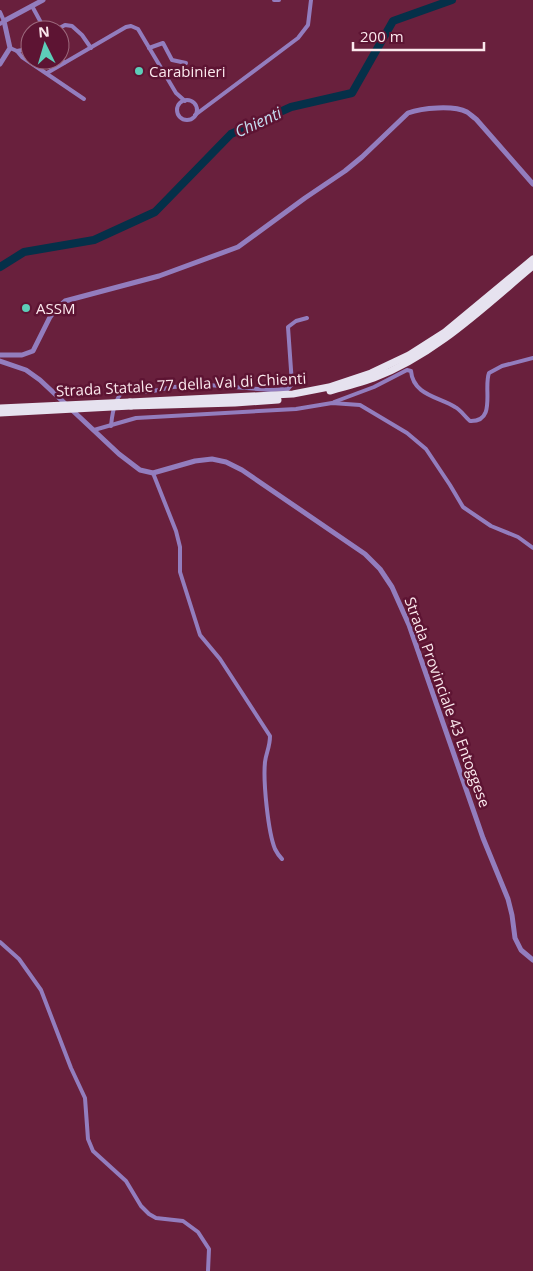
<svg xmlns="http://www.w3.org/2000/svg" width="533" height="1271" font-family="'Open Sans',sans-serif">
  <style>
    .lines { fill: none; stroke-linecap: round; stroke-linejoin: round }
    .river { stroke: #053049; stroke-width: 8 }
    .minor { stroke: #937dbe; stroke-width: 4 }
    .tertiary { stroke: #937dbe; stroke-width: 5 }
    .trunk { stroke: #e6e2ef; stroke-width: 7 }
    .trunk-bridge { stroke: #e6e2ef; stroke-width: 7 }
    .poi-dot { fill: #5dceb9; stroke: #5d1433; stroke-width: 2 }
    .labels { text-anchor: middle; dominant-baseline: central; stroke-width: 5; stroke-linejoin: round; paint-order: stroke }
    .poi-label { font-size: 15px; fill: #fbe8ed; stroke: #5d1433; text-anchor: start }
    .street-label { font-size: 15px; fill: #fbe8ed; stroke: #5d1433 }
    .water-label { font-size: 16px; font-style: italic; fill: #c6dff2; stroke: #5d1433 }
  </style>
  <rect width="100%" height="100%" fill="#69203d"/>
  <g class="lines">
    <!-- river -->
    <polyline class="river" points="0,267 24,252 94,240 155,212 231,134 291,107 352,93 393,21 452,0"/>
    <!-- minor -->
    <g class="minor">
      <polyline points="274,0 279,0"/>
      <polyline points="32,6 45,30"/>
      <polyline points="0,12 4,21 0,24"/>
      <polyline points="56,30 65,25 72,26 82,35 91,48"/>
      <polyline points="10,48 17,51 22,57 84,99"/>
      <polyline points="149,48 163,43 172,60 186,63"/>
      <polyline points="17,51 22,50 30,45"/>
      <polyline points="60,56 64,63"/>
      <polyline points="47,73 126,27 131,26 138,29 176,93 185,101"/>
      <circle cx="187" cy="110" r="10"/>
      <polyline points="195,115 298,38 308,25 311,0"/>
      <path d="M 334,402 L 374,387 L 407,370 L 411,371 C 413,395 439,397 455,407 C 461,410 465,417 470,421 C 497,422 483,388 489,373 L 502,366 L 533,358"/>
      <path d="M 111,426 C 112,415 115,395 126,390 L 148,392 L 173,387 L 208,385 L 271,390 L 288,389 L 292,384 L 288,327 L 296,321 L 307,318"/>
      <polyline points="94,430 136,418 296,409 332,403 360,405 407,433 426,449 450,485 463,507 491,526 518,537 533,548"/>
      <path d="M 153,473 L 176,531 L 180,547 L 180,572 L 200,635 L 220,659 L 270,736 C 270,747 266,753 265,762 C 263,781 268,832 275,849 C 277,853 279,856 282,859"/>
      <polyline points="0,942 19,959 41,990 71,1068 85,1098 88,1139 93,1151 126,1181 141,1206 149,1214 156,1218 183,1221 198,1232 209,1249 208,1271"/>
    </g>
    <!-- tertiary -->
    <g class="tertiary">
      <polyline points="0,64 10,48 4,21 43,0"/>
      <path d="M 0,355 L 22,355 L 33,351 L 50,317 L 55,310 L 65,301 L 159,276 L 238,247 L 305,198 L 345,171 L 362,157 L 408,113 C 422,108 453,105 467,112 C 470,114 473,117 476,119 L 533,184"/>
      <polyline points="0,361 26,370 40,380 119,454 140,470 153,473 195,461 212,459 226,462 242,470 365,554 380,569 392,587 409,625 483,838 508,899 512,915 515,938 521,950 533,960"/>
    </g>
    <!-- trunk -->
    <g class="trunk">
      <path d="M 330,391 C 345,387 360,383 374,378 C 435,355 484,307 533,266"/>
      <polyline points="130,402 293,394 329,387 371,373 409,355 445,332 533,259"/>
      <polyline points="131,406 235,403 278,400"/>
    </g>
    <!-- trunk-bridge -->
    <g class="trunk-bridge">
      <polyline points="0,408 130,402"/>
      <polyline points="0,413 131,406"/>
    </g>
  </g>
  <!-- markers -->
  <g class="poi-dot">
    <circle cx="139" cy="71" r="5"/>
    <circle cx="26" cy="308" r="5"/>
  </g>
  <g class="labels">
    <!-- poi labels -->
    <g class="poi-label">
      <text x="149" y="71">Carabinieri</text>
      <text x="36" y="308">ASSM</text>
    </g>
    <!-- street labels -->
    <g class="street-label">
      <text transform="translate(181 384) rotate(-3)">Strada Statale 77 della Val di Chienti</text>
      <text transform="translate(448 702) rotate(70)">Strada Provinciale 43 Entoggese</text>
    </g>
    <!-- water labels -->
    <g class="water-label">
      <text transform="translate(258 122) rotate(-25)">Chienti</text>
    </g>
  </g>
  <!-- north arrow -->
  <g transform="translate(45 45) rotate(355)"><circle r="24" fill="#5d1433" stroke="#9c697d"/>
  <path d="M0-4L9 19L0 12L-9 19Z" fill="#5dceb9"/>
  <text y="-8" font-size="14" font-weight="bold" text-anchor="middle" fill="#fbe8ed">N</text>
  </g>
  <!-- scale -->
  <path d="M353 42v8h131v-8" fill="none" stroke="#fbe8ed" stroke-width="2.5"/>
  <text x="360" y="42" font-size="15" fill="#fbe8ed" stroke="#5d1433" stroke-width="4" paint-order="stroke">200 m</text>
</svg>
